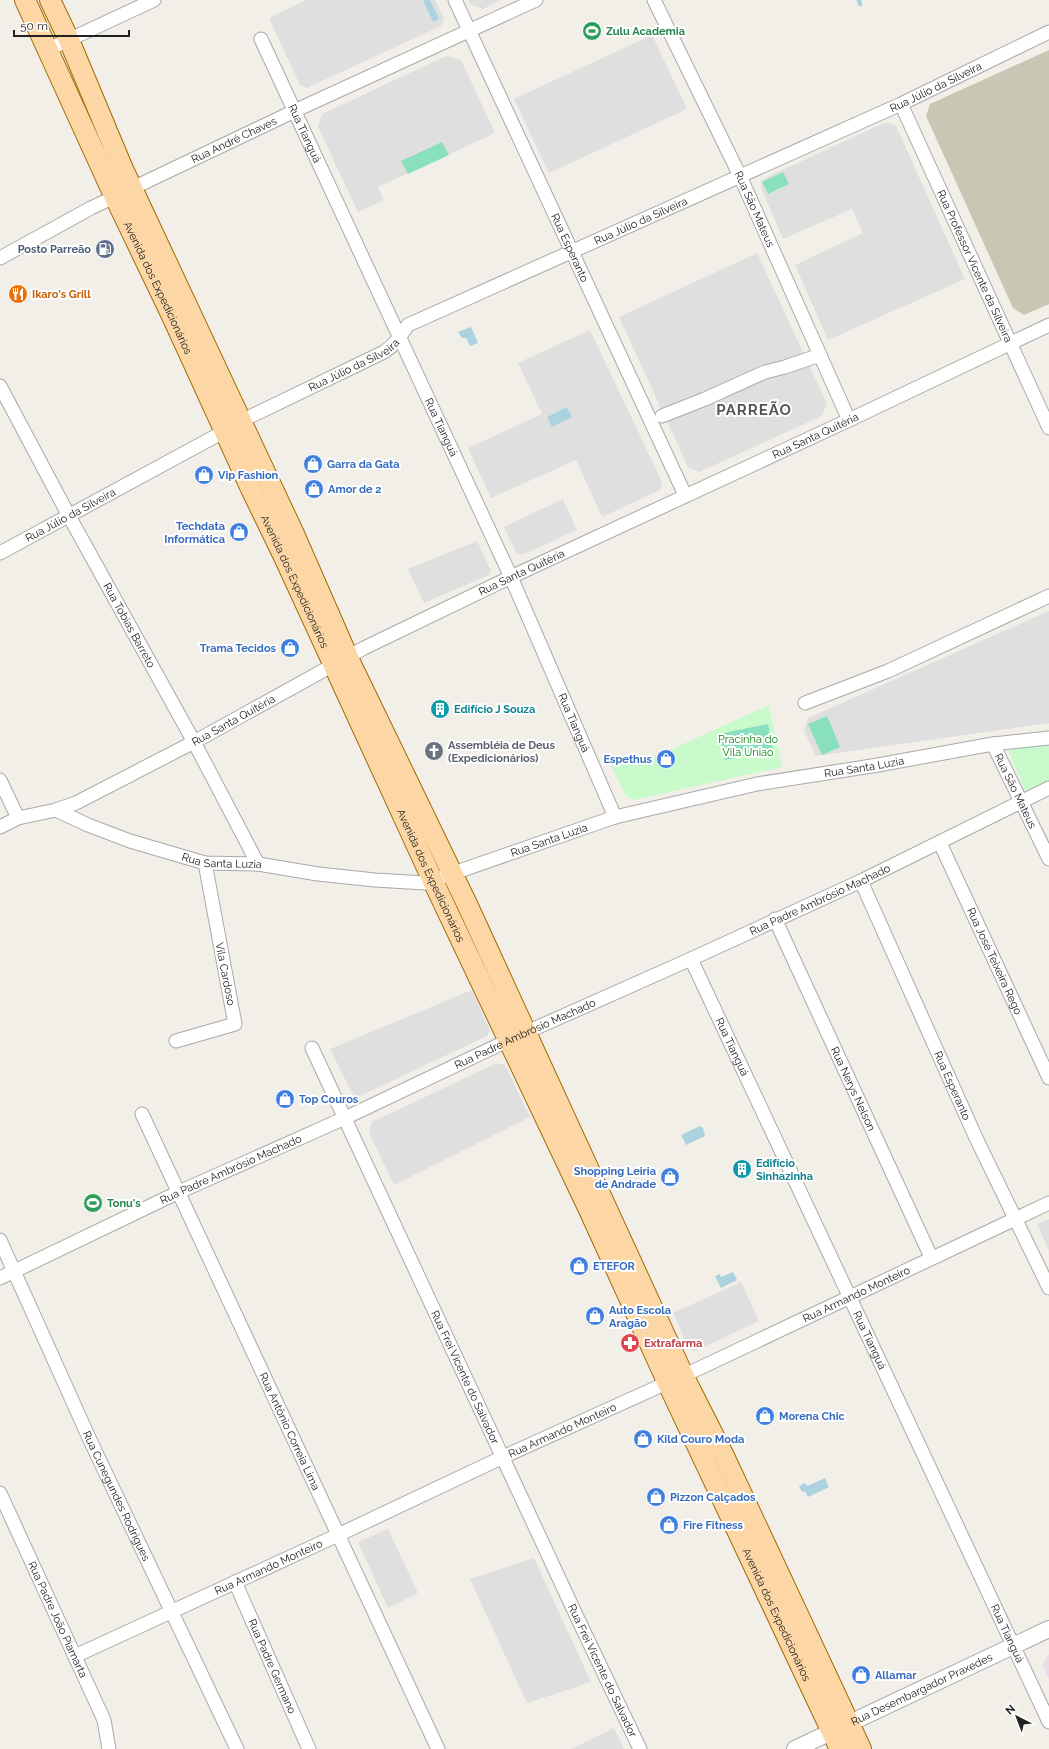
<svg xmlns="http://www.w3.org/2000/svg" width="1049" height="1749" font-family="Raleway,sans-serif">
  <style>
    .residential { fill: #e0dfdf }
    .industrial { fill: #ebdbe8 }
    .construction { fill: #c7c7b4 }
    .park { fill: #c8facc }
    .pitch { fill: #88e0be }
    .water { fill: #aad3df }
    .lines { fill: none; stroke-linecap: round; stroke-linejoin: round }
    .stream { stroke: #aad3df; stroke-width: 4.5 }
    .minor-casing { stroke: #a9a9a9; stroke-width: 15 }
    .tertiary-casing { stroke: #a9a9a9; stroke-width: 18 }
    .primary-casing { stroke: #a06b00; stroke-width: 22 }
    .minor { stroke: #fff; stroke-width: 13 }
    .tertiary { stroke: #fff; stroke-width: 16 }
    .primary { stroke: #fcd6a4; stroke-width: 20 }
    .labels { text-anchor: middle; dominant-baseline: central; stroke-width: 4; stroke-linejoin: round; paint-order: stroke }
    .leisure-label { font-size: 11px; font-weight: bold; fill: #27864d; stroke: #fff; text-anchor: start }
    .street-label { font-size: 11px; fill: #222; stroke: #fff }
    .service-label { font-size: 11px; font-weight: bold; fill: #4e5e75; stroke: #fff; text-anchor: end }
    .food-label { font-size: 11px; font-weight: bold; fill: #c56008; stroke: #fff; text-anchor: start }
    .shop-label { font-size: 11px; font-weight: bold; fill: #366cbe; stroke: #fff; text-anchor: start }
    .culture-label { font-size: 11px; font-weight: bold; fill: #0d838f; stroke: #fff; text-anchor: start }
    .park-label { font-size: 11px; fill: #0c8416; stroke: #fff }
    .worship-label { font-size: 11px; font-weight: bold; fill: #5b616d; stroke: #fff; text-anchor: start }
    .health-label { font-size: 11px; font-weight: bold; fill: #be3a42; stroke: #fff; text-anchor: start }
    .district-label { font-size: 15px; font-weight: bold; letter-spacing: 1px; fill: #555; stroke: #fff }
  </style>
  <rect width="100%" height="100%" fill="#f2efe9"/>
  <!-- residential -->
  <g class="residential">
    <polygon points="306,0 435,0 444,18 441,26 307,88 300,85 269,18"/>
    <polygon points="469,0 501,0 483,9 470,4"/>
    <polygon points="652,35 687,109 549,173 514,99"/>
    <polygon points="446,56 461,60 495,133 378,187 384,200 358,212 318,127 322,114"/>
    <polygon points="886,122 896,126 965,279 828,340 795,265 863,233 852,209 783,239 761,188 761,182 765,178"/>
    <polygon points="757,253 827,404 822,416 699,472 688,467 619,317"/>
    <polygon points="590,330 662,482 660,490 602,517 576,460 491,498 468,448 542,414 518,363"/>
    <polygon points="563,499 577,530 522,555 516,552 504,527"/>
    <polygon points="477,541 491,570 489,575 424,603 408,569"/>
    <polygon points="1049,611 1049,723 816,756 804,731 808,718"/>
    <polygon points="472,990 490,1031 487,1036 360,1096 354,1096 352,1093 330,1049"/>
    <polygon points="497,1063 505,1065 530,1117 394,1185 369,1133 372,1122"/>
    <polygon points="1049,1219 1049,1251 1037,1224"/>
    <polygon points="741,1282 759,1321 698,1350 694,1351 689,1349 673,1313"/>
    <polygon points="388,1529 418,1593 388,1608 358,1542"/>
    <polygon points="534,1558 591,1682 527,1703 470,1579"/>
    <polygon points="614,1728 624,1749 571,1749"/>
  </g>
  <!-- industrial -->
  <polygon class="industrial" points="1049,1654 1049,1679 1042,1665"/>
  <!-- construction -->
  <polygon class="construction" points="1049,50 1049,304 1024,315 1013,308 926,116 930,104"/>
  <!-- park -->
  <g class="park">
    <polygon points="769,705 782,767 633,800 626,796 606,756 609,754 612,757 648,760"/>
    <polygon points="1049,745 1049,781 1030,791 1025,790 1009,752 1011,748"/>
  </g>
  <!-- pitch -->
  <g class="pitch">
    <polygon points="442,142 449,155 408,174 401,161"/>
    <polygon points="783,172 789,184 768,194 762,182"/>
    <polygon points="827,716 840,747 822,755 808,724"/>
    <polygon points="768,724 773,750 725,760 719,734"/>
  </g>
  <!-- water -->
  <g class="water">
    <polygon points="423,0 430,0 439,19 433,22"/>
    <polygon points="471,327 478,343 470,346 466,338 462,338 458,332"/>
    <polygon points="567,407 572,417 552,427 547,417"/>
    <polygon points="700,1126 703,1128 705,1136 686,1145 681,1135"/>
    <polygon points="733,1272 737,1280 721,1288 715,1276 720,1274 721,1277"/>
    <polygon points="825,1478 829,1487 808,1497 805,1491 802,1492 799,1486 805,1483 807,1486"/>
  </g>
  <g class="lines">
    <!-- stream -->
    <polyline class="stream" points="859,0 860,4"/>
    <!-- minor casing -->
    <g class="minor-casing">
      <g id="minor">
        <path id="s1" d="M 455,0 L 685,495"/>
        <path id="s2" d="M 654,0 L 740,176 L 849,420"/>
        <path id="s3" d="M 261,39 L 511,577 L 615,817"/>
        <polyline points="47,50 154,0"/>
        <path id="s4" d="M 901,104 L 1049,428"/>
        <path id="s5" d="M 0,258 L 91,208 L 303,107 L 536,0"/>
        <path id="s6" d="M 0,386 L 69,516 L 194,742 L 258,864"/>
        <polyline points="662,416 705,399 765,372 785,367 820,355"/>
        <path id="s7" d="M 241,421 L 384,352 C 395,345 401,335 408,325 L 901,104 L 1049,32"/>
        <path id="s8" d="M 0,553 L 225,431"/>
        <polyline points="805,703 888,671 1049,596"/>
        <path id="s9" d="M 993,744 L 1049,859"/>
        <polyline points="0,780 18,818"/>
        <path id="s10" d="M 56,810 L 88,825 L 130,841 L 205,863 L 258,864 L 318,874 L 375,880 L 425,883 L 615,817 L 757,784 L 878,765 L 993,744 L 1049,738"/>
        <path id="s11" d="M 0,827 L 18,818 L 56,810 L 76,803 L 194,742 L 364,648 L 511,577 L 849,420 L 1049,325"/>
        <path id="s12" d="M 940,843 L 1049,1078"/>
        <path id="s13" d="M 861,881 L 976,1138 L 1049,1288"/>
        <path id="s14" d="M 775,919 L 931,1257"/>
        <path id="s15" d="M 691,959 L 1049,1722"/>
        <polyline points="176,1041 235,1024 205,863"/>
        <path id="s16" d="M 312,1048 L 577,1617 L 640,1749"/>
        <path id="s17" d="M 142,1114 L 438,1749"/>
        <path id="s18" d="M 0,1240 L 90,1440 L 237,1749"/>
        <path id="s19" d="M 0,1278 L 179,1192 L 345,1118 L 509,1040 L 691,959 L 861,881 L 1049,788"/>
        <path id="s20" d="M 0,1493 L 104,1720 L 109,1749"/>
        <path id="s21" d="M 235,1582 L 309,1749"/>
        <path id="s22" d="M 75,1656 L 338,1535 L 503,1457 L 702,1367 L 1049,1203"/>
      </g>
    </g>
    <!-- tertiary casing -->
    <g class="tertiary-casing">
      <g id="tertiary">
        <path id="s23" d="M 795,1749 L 1049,1629"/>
      </g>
    </g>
    <!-- primary casing -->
    <g class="primary-casing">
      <g id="primary">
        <path id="s24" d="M 25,0 L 112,191 L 171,314 L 252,491 L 284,557 L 433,881 L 590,1212 L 671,1390 L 840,1749"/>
        <polyline points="50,0 69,40 123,169 294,534 350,662 467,904 685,1379 723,1454 861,1749"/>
      </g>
    </g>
    <!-- minor -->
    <use href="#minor" class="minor"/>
    <!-- tertiary -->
    <use href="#tertiary" class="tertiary"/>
    <!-- primary -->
    <use href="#primary" class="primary"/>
  </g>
  <!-- icons -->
  <defs>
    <g id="stadium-disc" transform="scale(1)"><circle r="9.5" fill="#2e9e5b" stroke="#fff"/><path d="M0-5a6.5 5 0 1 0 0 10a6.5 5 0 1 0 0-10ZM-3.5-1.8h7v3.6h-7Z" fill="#fff"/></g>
    <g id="fuel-disc" transform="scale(1)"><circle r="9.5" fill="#5c6f8a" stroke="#fff"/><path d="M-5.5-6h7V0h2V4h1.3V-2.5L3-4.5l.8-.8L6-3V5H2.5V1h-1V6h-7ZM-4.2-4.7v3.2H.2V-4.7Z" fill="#fff"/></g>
    <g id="restaurant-disc" transform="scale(1)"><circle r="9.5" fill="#e8710a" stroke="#fff"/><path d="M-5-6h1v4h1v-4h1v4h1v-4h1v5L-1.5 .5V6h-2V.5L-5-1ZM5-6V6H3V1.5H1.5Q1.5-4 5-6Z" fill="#fff"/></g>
    <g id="shop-disc" transform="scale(1)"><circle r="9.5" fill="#3f7fe0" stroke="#fff"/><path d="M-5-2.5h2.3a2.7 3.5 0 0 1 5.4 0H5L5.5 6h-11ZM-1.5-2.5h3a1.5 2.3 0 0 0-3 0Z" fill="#fff"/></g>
    <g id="building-disc" transform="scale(1)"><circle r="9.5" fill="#0f9aa8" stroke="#fff"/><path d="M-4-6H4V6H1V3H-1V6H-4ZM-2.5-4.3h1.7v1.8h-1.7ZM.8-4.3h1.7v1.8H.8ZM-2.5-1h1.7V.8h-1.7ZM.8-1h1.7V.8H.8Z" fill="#fff"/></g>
    <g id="church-disc" transform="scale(1)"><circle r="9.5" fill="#6b7280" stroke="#fff"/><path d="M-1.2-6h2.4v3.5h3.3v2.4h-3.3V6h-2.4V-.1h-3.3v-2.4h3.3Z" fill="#fff"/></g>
    <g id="pharmacy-disc" transform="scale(1)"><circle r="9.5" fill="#e0444e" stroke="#fff"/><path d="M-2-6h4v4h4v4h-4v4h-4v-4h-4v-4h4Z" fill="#fff"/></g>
  </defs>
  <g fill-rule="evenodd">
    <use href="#stadium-disc" x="592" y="31"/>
    <use href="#fuel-disc" x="105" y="249"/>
    <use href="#restaurant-disc" x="18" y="294"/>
    <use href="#shop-disc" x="313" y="464"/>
    <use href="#shop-disc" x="204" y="475"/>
    <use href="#shop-disc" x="314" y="489"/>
    <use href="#shop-disc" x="239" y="532"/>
    <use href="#shop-disc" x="290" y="648"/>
    <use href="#building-disc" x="440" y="709"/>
    <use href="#church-disc" x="434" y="751"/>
    <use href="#shop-disc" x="666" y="759"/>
    <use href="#shop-disc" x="285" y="1099"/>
    <use href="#building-disc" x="742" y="1169"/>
    <use href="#shop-disc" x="670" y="1177"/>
    <use href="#stadium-disc" x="93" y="1203"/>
    <use href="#shop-disc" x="579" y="1266"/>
    <use href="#shop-disc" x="595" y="1316"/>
    <use href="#pharmacy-disc" x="630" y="1343"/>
    <use href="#shop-disc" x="765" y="1416"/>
    <use href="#shop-disc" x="643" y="1439"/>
    <use href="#shop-disc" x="656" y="1497"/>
    <use href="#shop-disc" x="669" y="1525"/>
    <use href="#shop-disc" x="861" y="1675"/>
  </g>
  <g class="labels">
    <!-- leisure labels -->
    <g class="leisure-label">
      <text x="606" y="31">Zulu Academia</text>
      <text x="107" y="1203">Tonu's</text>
    </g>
    <!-- street labels -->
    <g class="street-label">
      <text stroke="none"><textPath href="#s7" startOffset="774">Rua Júlio da Silveira</textPath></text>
      <text stroke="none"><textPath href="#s3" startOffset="104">Rua Tianguá</textPath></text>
      <text stroke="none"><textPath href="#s5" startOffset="262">Rua André Chaves</textPath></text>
      <text stroke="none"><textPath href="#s2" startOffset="232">Rua São Mateus</textPath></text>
      <text stroke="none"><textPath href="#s7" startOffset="450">Rua Júlio da Silveira</textPath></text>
      <text stroke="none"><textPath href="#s1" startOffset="273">Rua Esperanto</textPath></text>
      <text stroke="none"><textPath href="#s4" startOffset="178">Rua Professor Vicente da Silveira</textPath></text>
      <text stroke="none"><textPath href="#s24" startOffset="317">Avenida dos Expedicionários</textPath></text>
      <text stroke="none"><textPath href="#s7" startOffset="126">Rua Júlio da Silveira</textPath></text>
      <text stroke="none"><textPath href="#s3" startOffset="428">Rua Tianguá</textPath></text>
      <text stroke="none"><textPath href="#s11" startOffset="906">Rua Santa Quitéria</textPath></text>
      <text stroke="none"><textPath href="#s8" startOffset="80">Rua Júlio da Silveira</textPath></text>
      <text stroke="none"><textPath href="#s11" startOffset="582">Rua Santa Quitéria</textPath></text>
      <text stroke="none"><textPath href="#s24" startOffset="641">Avenida dos Expedicionários</textPath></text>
      <text stroke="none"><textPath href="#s6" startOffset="272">Rua Tobias Barreto</textPath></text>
      <text stroke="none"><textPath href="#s11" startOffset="258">Rua Santa Quitéria</textPath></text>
      <text stroke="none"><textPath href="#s3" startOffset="752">Rua Tianguá</textPath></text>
      <text stroke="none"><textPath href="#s10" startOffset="835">Rua Santa Luzia</textPath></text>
      <text stroke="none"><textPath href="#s9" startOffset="52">Rua São Mateus</textPath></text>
      <text stroke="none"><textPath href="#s10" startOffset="511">Rua Santa Luzia</textPath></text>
      <text stroke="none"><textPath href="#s10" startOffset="175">Rua Santa Luzia</textPath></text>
      <text stroke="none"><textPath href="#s24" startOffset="965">Avenida dos Expedicionários</textPath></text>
      <text stroke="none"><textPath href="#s19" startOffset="903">Rua Padre Ambrósio Machado</textPath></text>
      <text stroke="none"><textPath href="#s12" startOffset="130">Rua José Teixeira Rego</textPath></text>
      <text transform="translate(225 974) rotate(79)">Vila Cardoso</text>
      <text stroke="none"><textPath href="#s19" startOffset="579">Rua Padre Ambrósio Machado</textPath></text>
      <text stroke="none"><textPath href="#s15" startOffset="97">Rua Tianguá</textPath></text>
      <text stroke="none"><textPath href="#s13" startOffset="224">Rua Esperanto</textPath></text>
      <text stroke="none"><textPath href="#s14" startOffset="187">Rua Nerys Nelson</textPath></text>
      <text stroke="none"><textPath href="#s19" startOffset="255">Rua Padre Ambrósio Machado</textPath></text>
      <text stroke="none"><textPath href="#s22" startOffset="861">Rua Armando Monteiro</textPath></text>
      <text stroke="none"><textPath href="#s15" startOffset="421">Rua Tianguá</textPath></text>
      <text stroke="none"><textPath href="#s16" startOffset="363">Rua Frei Vicente do Salvador</textPath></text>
      <text stroke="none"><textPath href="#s22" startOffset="537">Rua Armando Monteiro</textPath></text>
      <text stroke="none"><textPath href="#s17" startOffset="350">Rua Antônio Correia Lima</textPath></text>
      <text stroke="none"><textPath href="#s18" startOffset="281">Rua Cunegundes Rodrigues</textPath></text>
      <text stroke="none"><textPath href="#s22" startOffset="213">Rua Armando Monteiro</textPath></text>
      <text stroke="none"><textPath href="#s24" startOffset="1781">Avenida dos Expedicionários</textPath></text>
      <text stroke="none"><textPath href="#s20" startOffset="139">Rua Padre João Piamarta</textPath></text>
      <text stroke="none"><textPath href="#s15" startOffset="745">Rua Tianguá</textPath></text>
      <text stroke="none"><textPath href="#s21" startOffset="92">Rua Padre Germano</textPath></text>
      <text stroke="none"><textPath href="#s16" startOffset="687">Rua Frei Vicente do Salvador</textPath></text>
      <text stroke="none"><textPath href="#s23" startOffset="140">Rua Desembargador Praxedes</textPath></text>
    </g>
    <!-- service labels -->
    <g class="service-label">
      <text x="91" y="249">Posto Parreão</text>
    </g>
    <!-- food labels -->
    <g class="food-label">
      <text x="32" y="294">Ikaro's Grill</text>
    </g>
    <!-- shop labels -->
    <g class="shop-label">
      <text x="327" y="464">Garra da Gata</text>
      <text x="218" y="475">Vip Fashion</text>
      <text x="328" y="489">Amor de 2</text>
      <text x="225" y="526" text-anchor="end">Techdata<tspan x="225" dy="13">Informática</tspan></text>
      <text x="276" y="648" text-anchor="end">Trama Tecidos</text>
      <text x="652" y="759" text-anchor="end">Espethus</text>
      <text x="299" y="1099">Top Couros</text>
      <text x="656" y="1171" text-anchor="end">Shopping Leiria<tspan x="656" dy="13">de Andrade</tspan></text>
      <text x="593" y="1266">ETEFOR</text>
      <text x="609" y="1310">Auto Escola<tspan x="609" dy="13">Aragão</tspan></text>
      <text x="779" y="1416">Morena Chic</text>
      <text x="657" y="1439">Kild Couro Moda</text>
      <text x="670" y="1497">Pizzon Calçados</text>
      <text x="683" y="1525">Fire Fitness</text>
      <text x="875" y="1675">Allamar</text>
    </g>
    <!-- culture labels -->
    <g class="culture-label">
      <text x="454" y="709">Edifício J Souza</text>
      <text x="756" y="1163">Edifício<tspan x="756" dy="13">Sinhazinha</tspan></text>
    </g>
    <!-- park labels -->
    <g class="park-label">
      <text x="748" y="739">Pracinha do<tspan x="748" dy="13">Vila Uniao</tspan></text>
    </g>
    <!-- worship labels -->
    <g class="worship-label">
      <text x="448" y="745">Assembléia de Deus<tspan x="448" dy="13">(Expedicionários)</tspan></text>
    </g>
    <!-- health labels -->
    <g class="health-label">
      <text x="644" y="1343">Extrafarma</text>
    </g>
    <!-- district labels -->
    <g class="district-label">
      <text x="754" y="410">PARREÃO</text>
    </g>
  </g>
  <!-- north arrow -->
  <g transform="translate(1017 1717) rotate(318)" stroke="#ffffff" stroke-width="3" paint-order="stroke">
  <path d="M0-3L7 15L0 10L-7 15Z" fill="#222222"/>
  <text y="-6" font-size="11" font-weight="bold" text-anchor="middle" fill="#222222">N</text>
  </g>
  <!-- scale -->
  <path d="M14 30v6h115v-6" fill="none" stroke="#222222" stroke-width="2"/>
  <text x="20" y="30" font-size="12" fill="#222222" stroke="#ffffff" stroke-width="3" paint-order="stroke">50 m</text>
</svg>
